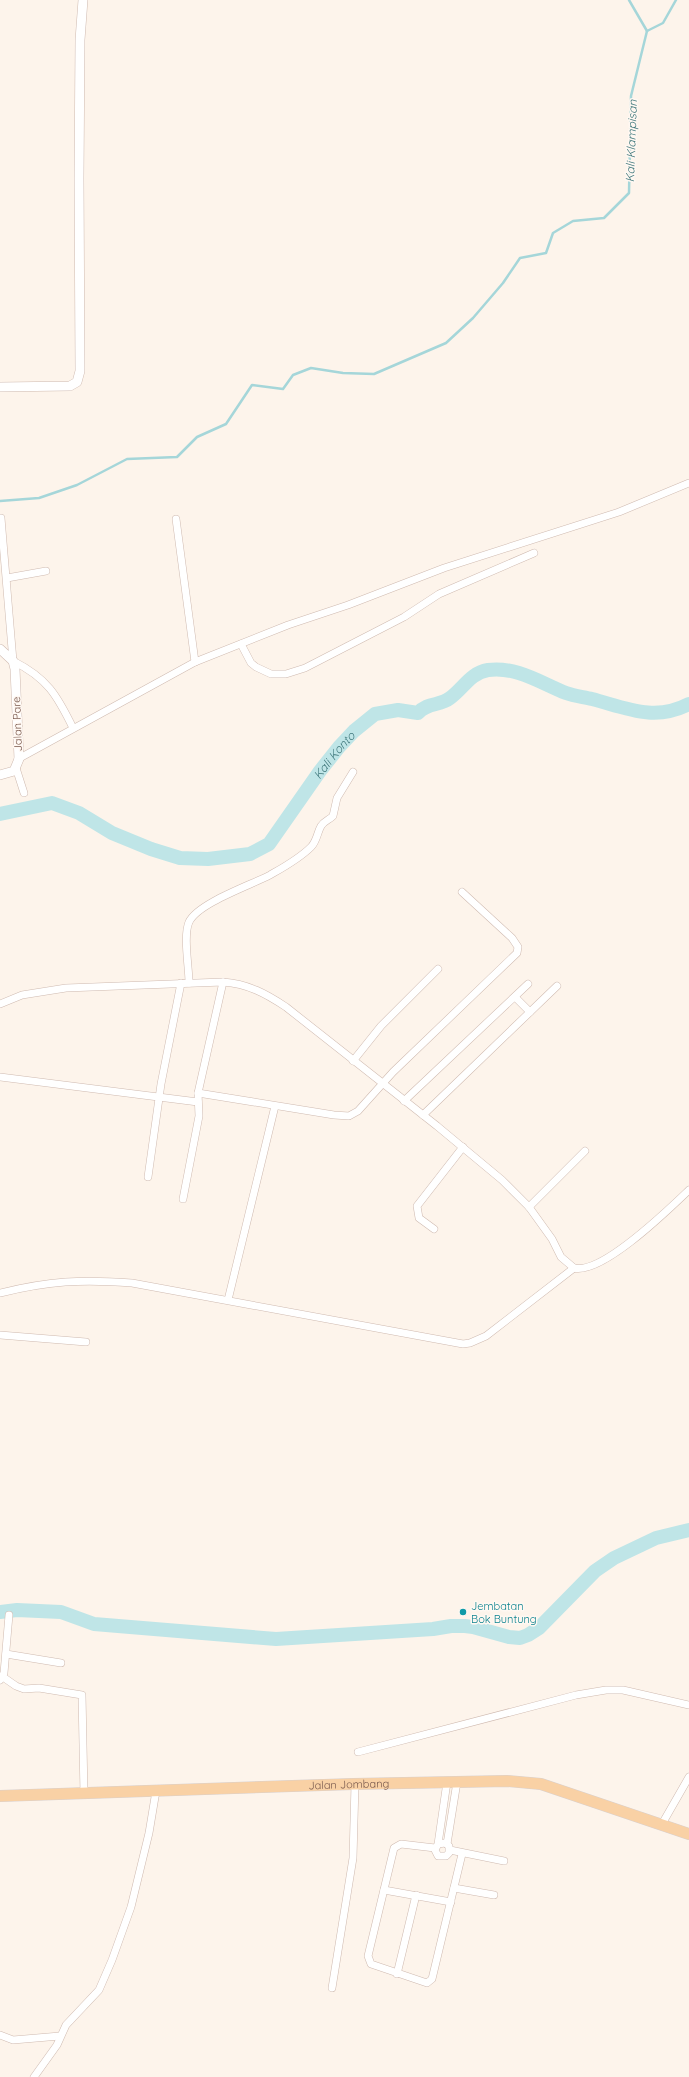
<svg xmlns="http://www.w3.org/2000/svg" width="689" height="2077" font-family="Quicksand,sans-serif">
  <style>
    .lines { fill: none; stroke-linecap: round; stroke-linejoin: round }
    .stream { stroke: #a5d6d9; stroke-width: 2.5 }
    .river { stroke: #bfe5e7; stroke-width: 14 }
    .minor-casing { stroke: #cfbab0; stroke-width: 8 }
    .tertiary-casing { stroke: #cfbab0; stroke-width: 10 }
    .primary-casing { stroke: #d9d0cd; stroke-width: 12 }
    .minor { stroke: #fff; stroke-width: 7 }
    .tertiary { stroke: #fff; stroke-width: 9 }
    .primary { stroke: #f9d1a5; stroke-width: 11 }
    .culture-dot { fill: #0f9aa8; stroke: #fff8f2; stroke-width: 1.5 }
    .labels { text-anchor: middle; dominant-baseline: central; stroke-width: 3; stroke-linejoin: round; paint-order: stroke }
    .street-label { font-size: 11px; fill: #78584d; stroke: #fff8f2 }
    .culture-label { font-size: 11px; fill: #0d838f; stroke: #fff8f2; text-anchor: start }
    .water-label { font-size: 12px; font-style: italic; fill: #40787c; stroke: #fff8f2 }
  </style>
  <rect width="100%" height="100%" fill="#fdf4eb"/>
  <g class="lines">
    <!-- stream -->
    <g class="stream">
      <polyline points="629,0 647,31"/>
      <polyline points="647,31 663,23 676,0"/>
      <polyline points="0,501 39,498 77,485 127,459 177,457 197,437 226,424 252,385 283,389 293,375 311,368 343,373 374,374 446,343 473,318 503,283 520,258 546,253 553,233 573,221 604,218 629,193 631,96 647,31"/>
    </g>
    <!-- river -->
    <g class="river">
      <path id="s1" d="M 0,814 L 52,803 L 79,813 L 112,833 L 151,849 L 180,858 L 208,859 L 250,854 L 269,844 L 320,771 L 339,747 L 354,731 L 375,714 L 398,710 L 418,713 C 428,702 440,706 450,698 C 463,689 470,673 488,670 C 516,666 541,683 566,693 C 574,696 584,697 592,699 C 626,708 655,722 689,704"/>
      <polyline points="0,1612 17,1610 61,1612 94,1624 276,1639 433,1629 451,1626 465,1626 473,1627 509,1637 520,1638 528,1635 539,1628 595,1571 614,1558 656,1538 689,1530"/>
    </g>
    <!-- minor casing -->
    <g class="minor-casing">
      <g id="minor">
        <path d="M 1,518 L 13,661 C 47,678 57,695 73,728"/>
        <polyline points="176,519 195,662"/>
        <polyline points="7,578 46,571"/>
        <polyline points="241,644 251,663 256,667 271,674 286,674 305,668 404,617 439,594 534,553"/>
        <polyline points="18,759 195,662 288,625 348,605 444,568 619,512 689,483"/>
        <polyline points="16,768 24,793"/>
        <path d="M 189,983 C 189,967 183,936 189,922 C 198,903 251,885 270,875 C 284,867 299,859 311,847 C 317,841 317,833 321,826 C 324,821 329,820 333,816 L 337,798 L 353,772"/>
        <polyline points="515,997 530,1012"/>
        <path d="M 0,1004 L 22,995 L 66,988 L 223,982 C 248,984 265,993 286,1007 L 437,1126 L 502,1180 L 529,1207 L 552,1239 L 561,1257 L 574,1268 C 602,1275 669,1209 689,1190"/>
        <polyline points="353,1061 381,1026 438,969"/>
        <polyline points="0,1077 198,1102"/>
        <polyline points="198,1093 334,1115 349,1116 358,1111 393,1072 517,953 518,947 512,938 462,892"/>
        <polyline points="404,1101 528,984"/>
        <polyline points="423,1115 557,986"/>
        <polyline points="148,1177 161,1084 181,983"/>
        <polyline points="183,1199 199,1116 198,1093 223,982"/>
        <polyline points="529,1207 585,1151"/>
        <polyline points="434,1229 419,1218 417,1206 463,1147"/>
        <path d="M 0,1293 C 49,1281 81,1279 132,1283 L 463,1344 L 470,1343 L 486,1336 L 574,1268"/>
        <polyline points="228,1300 275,1106"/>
        <polyline points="0,1335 86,1342"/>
        <polyline points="6,1654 61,1663"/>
        <polyline points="3,1677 16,1686 24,1689 39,1688 82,1695 84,1794"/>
        <polyline points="0,1680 4,1673 9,1615"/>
        <polyline points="358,1752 576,1695 606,1690 623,1690 689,1705"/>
        <polyline points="662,1824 689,1777"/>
        <polyline points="438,1844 445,1843 449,1846 449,1853 446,1856 438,1856 435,1850 438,1844 447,1782"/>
        <polyline points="447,1844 457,1782"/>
        <polyline points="435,1848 401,1844 394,1848 368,1956 371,1964 427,1983 432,1979 462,1854"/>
        <polyline points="450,1850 504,1861"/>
        <polyline points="454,1888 494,1895"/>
        <polyline points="384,1890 451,1902"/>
        <polyline points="397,1974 416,1895"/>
        <polyline points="332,1988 353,1858 355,1784"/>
        <polyline points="0,2035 13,2040 60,2036"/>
        <polyline points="34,2077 57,2045 66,2025 99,1990 112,1960 131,1907 149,1833 156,1791"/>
      </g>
    </g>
    <!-- tertiary casing -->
    <g class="tertiary-casing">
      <g id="tertiary">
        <polyline points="0,387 70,386 77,382 80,371 79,178 80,40 83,0"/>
        <polyline points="0,649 13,661 15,669 19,759 14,771 0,775"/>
      </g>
    </g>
    <!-- primary casing -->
    <g class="primary-casing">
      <g id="primary">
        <path id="s2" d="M 0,1796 L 353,1784 L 507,1781 L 541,1784 L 689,1834"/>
      </g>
    </g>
    <!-- minor -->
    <use href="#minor" class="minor"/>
    <!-- tertiary -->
    <use href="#tertiary" class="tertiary"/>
    <!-- primary -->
    <use href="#primary" class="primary"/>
  </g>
  <!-- markers -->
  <circle class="culture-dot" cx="463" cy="1612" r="4"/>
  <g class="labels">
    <!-- street labels -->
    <g class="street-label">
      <text transform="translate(17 724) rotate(-92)">Jalan Pare</text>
      <text stroke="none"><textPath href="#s2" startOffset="349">Jalan Jombang</textPath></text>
    </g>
    <!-- culture labels -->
    <g class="culture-label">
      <text x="471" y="1606">Jembatan<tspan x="471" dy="13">Bok Buntung</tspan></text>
    </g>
    <!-- water labels -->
    <g class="water-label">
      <text transform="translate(631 141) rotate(-88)">Kali Klampisan</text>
      <text stroke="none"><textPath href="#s1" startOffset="395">Kali Konto</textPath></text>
    </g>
  </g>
</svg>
